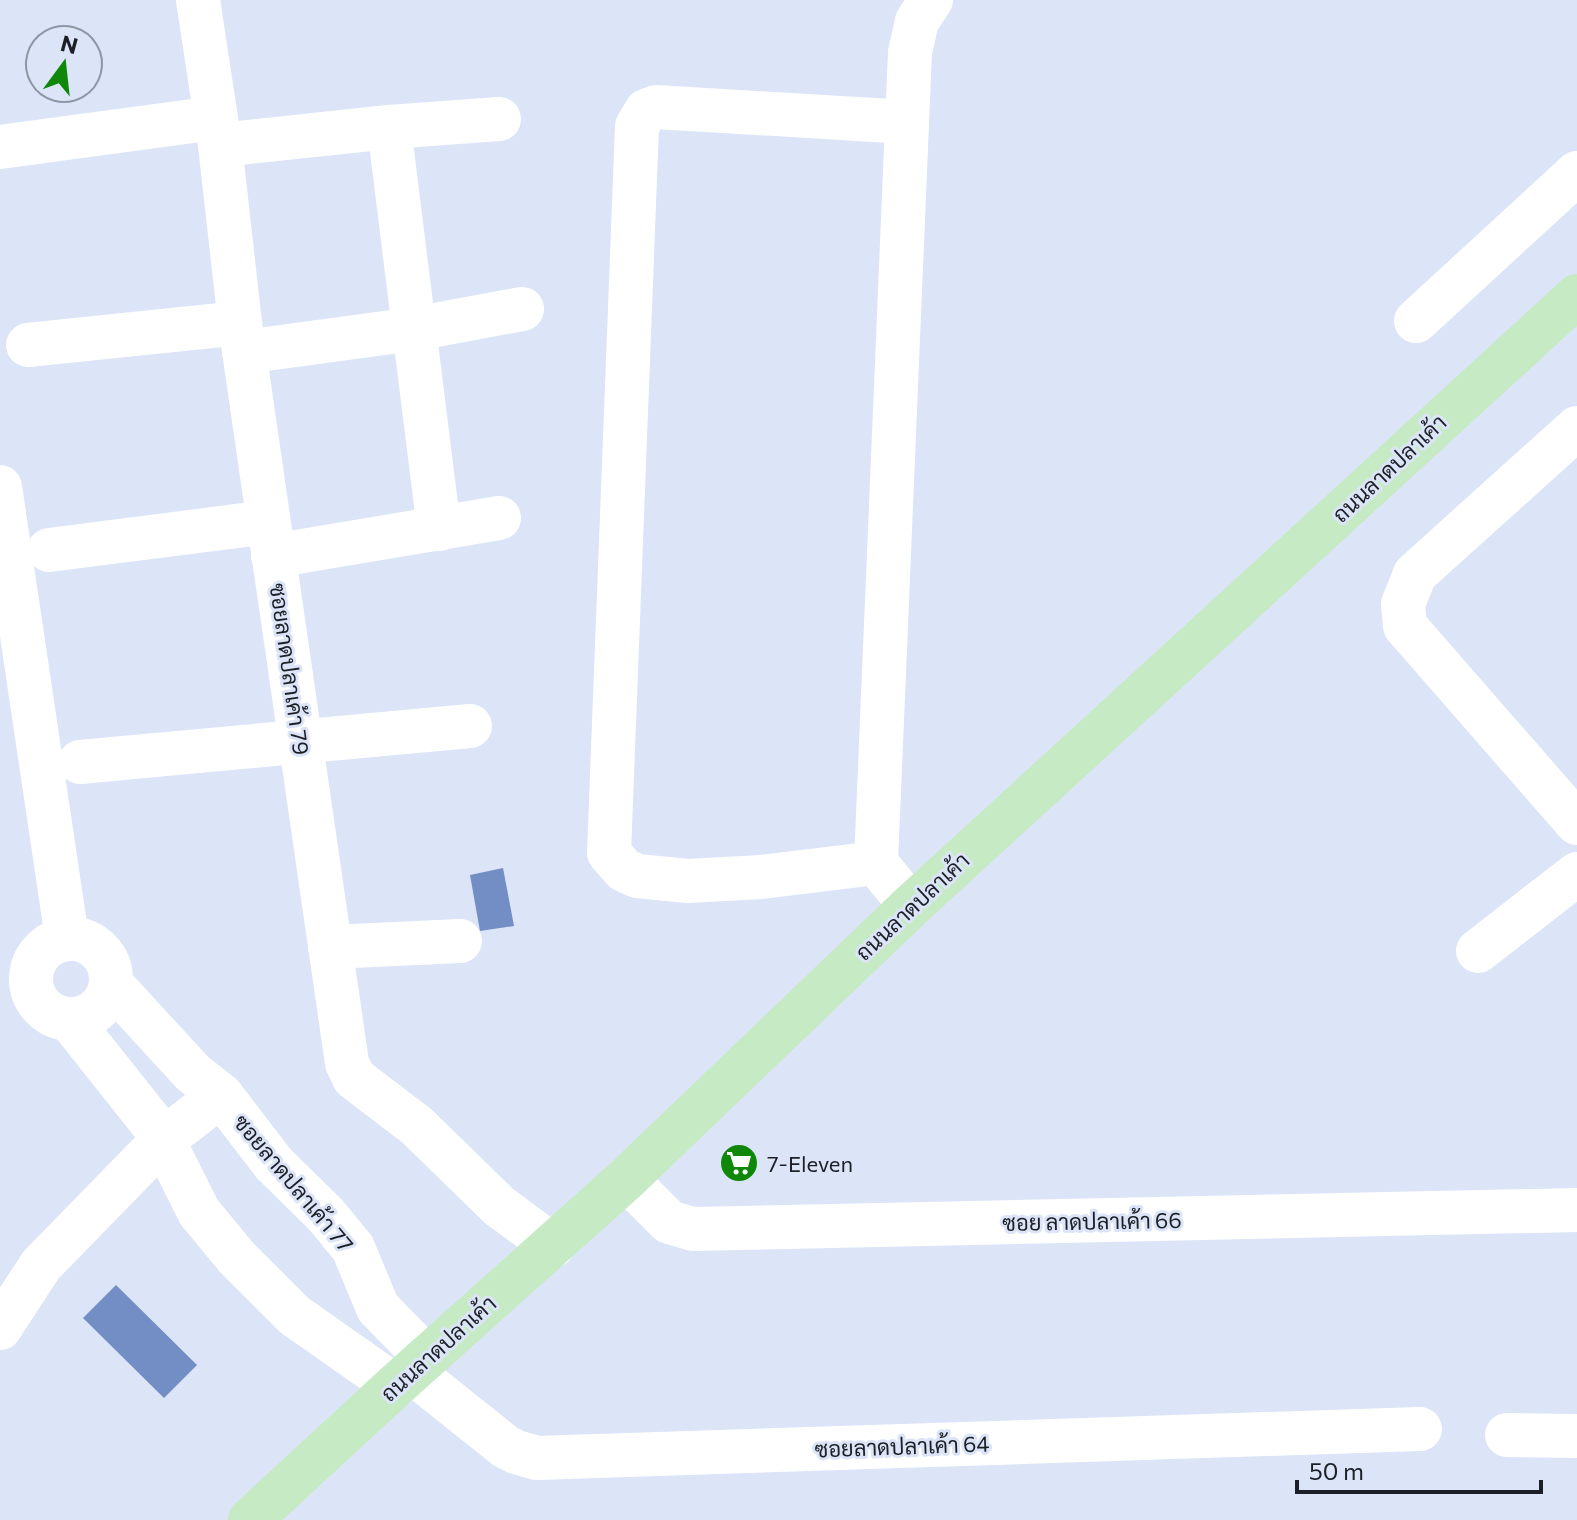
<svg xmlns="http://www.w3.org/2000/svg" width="1577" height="1520" font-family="Commissioner,Sarabun,sans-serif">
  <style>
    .water { fill: #728ec4 }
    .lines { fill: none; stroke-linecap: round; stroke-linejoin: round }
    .minor { stroke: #fff; stroke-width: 44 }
    .major { stroke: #c6eac3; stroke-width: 44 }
    .labels { text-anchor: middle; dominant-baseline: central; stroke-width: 6; stroke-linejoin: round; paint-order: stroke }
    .street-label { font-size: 22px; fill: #1c1f26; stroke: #dbe5f7 }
    .poi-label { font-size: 22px; fill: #1c1f26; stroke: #dbe5f7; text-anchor: start }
  </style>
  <rect width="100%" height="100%" fill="#dbe5f7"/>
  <!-- water -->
  <g class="water">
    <polygon points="503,868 514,926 480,931 470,875"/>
    <polygon points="116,1285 197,1365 164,1398 83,1318"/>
  </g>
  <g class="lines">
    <!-- minor -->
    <g class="minor">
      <polyline points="198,0 220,145 240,323 347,1063 354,1078 417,1126 499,1206 553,1246"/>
      <polyline points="389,127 439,529"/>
      <polyline points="220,145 389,127 499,119"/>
      <polyline points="0,147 215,118"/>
      <polyline points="1416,321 1577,173"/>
      <polyline points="28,345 240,323"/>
      <polyline points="244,352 414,329 522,309"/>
      <polyline points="1577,428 1415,574 1403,604 1405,626 1577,823"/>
      <polyline points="0,487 67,938"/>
      <polyline points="49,550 268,522"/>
      <polyline points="273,556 499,518"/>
      <polyline points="80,762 470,726"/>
      <polyline points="876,863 762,877 688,881 637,876 624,870 609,853 637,126 646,111 656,107 907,122"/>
      <polyline points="911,906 876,863 910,52 917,21 931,0"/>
      <circle cx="71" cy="979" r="40"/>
      <polyline points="330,947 460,941"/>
      <polyline points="1478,951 1577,874"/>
      <polyline points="112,985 193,1073 221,1095 274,1164 326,1215 353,1248 378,1308 427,1358"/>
      <polyline points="70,1020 159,1132 199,1212 237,1258 294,1315 395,1386"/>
      <polyline points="626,1179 669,1222 693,1229 1577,1210"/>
      <polyline points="0,1328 41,1265 163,1140 221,1095"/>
      <polyline points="412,1372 506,1447 516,1452 537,1458 1420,1429"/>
      <polyline points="1507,1435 1577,1436"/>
    </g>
    <!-- major -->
    <polyline class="major" points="250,1520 395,1386 626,1179 911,906 1577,296"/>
  </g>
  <!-- icons -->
  <defs>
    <g id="supermarket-disc" transform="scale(2)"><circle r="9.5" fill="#0f880a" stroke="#dbe5f7"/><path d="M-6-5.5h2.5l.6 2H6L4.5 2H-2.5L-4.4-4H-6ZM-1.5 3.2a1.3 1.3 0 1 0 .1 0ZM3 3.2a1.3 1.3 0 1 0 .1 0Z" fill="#fff"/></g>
  </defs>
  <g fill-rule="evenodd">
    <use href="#supermarket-disc" x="739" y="1163"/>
  </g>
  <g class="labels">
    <!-- street labels -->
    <g class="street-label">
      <text transform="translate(1389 468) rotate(-43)">ถนนลาดปลาเค้า</text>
      <text transform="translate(290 669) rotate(82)">ซอยลาดปลาเค้า 79</text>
      <text transform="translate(912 906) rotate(-43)">ถนนลาดปลาเค้า</text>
      <text transform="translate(294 1183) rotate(50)">ซอยลาดปลาเค้า 77</text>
      <text transform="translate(1092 1221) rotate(-1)">ซอย ลาดปลาเค้า 66</text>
      <text transform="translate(438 1348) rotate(-42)">ถนนลาดปลาเค้า</text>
      <text transform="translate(902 1446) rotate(-2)">ซอยลาดปลาเค้า 64</text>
    </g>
    <!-- poi labels -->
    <g class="poi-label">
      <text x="767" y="1163">7-Eleven</text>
    </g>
  </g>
  <!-- north arrow -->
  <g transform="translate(64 64) rotate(15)"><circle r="38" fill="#dbe5f7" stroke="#8f96a3" stroke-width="2"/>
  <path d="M0-6L14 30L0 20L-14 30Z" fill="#0f880a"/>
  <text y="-12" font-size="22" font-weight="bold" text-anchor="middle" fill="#1c1f26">N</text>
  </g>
  <!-- scale -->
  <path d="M1297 1480v12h244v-12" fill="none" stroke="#1c1f26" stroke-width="4"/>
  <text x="1309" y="1480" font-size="24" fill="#1c1f26" stroke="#dbe5f7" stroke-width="6" paint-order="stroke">50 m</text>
</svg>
